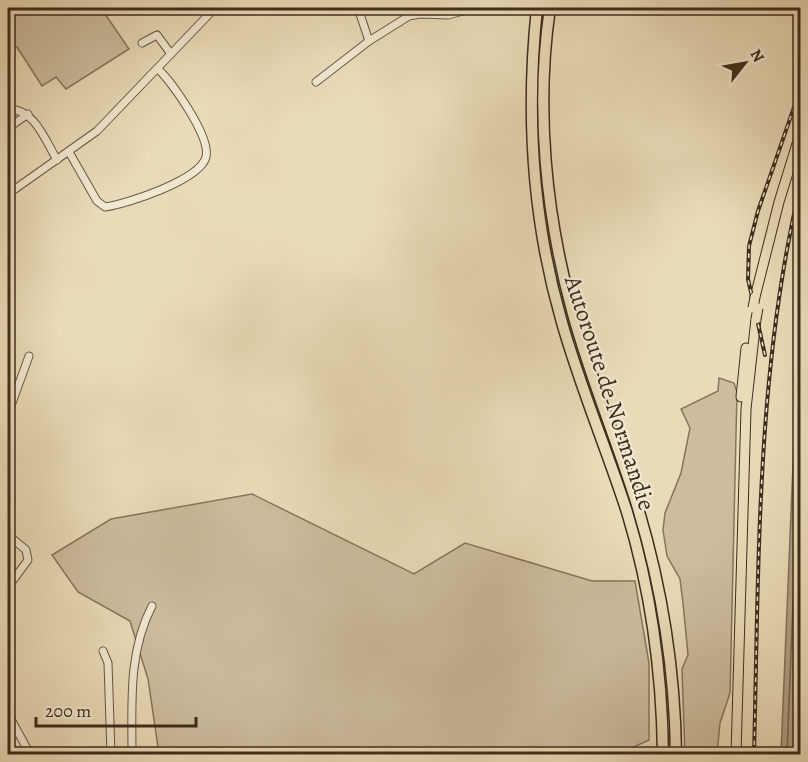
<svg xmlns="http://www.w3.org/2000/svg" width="808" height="762" font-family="Alegreya,serif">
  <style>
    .green { fill: #cdbd9e; stroke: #86755e; stroke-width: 1.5 }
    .water { fill: #b0a083; stroke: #82725a; stroke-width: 1.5 }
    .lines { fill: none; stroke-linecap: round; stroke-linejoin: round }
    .shore { stroke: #776650; stroke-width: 1.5 }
    .minor-casing { stroke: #695844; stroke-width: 9 }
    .major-casing { stroke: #3e2d1d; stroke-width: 11 }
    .highway-casing { stroke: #3e2d1d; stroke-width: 13 }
    .minor { stroke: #f1e8d1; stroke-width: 7 }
    .major { stroke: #eadbb8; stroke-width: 9 }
    .highway { stroke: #eadbb8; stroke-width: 10 }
    .rail-casing { stroke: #3e2d1d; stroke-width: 4 }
    .rail { stroke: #f1e8d1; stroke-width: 1.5; stroke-dasharray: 4.5; stroke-linecap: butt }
    .major-bridge-casing { stroke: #3e2d1d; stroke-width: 11; stroke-linecap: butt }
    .major-bridge { stroke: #eadbb8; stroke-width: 9 }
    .labels { text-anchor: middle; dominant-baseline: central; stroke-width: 4.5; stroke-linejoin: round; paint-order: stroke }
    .street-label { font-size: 24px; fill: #3e2d1d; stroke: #f1e8d1 }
  </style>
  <rect width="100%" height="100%" fill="#eadbb8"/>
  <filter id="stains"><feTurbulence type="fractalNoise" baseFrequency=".00333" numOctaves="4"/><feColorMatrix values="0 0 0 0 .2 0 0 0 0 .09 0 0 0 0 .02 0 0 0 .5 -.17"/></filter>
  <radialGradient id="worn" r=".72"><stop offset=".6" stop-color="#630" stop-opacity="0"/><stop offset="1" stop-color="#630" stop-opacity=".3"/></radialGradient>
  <!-- green -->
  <g class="green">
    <polygon points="8,8 101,8 129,49 66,89 56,77 42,86 17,47 8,52"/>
    <polygon points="719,378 734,383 737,392 730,693 720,723 717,754 685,754 682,669 688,655 683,603 680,579 667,556 663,530 665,513 681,473 690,428 681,409 718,391"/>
    <polygon points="252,494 414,574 465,543 592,581 635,581 649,663 649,740 627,750 625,754 159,754 148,679 130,621 78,592 52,555 111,519"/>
  </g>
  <!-- water -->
  <polygon class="water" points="800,379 800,754 781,754 795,417"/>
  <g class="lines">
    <!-- shore -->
    <g class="shore">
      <polyline points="787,754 800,427"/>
      <polyline points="795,754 800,634"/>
    </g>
    <!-- minor casing -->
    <g class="minor-casing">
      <g id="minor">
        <polyline points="358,8 369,41"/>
        <polyline points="142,43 157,35 171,54"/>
        <polyline points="316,82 369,41 409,16 420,14 448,15 474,8"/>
        <path d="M 8,109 C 35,109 45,140 57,160"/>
        <polyline points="8,128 28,114"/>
        <path d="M 69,152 L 97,201 L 105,207 C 127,204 200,180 206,157 C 211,137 172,82 158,69"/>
        <polyline points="8,194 97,131 215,8"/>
        <polyline points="8,414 29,356"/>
        <polyline points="8,535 26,550 28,560 8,587"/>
        <polyline points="103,651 108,663 111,754"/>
        <polyline points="8,714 30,754"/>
        <path d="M 132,754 C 132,704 128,652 152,606"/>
      </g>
    </g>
    <!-- major casing -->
    <g class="major-casing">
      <g id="major">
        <polyline points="755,297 779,202 800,134"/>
        <polyline points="741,397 746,348"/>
        <polyline points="736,754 746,409 756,319"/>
      </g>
    </g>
    <!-- highway casing -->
    <g class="highway-casing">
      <g id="highway">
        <path d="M 537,8 C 526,112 532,217 561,319 C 579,384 606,447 627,512 C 651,591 662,673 663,754"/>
        <path d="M 550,8 C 535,109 546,216 573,314 C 591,380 618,443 638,508 C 662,588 675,671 676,754"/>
      </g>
    </g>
    <!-- minor -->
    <use href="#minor" class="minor"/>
    <!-- major -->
    <use href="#major" class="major"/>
    <!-- highway -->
    <use href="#highway" class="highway"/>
    <!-- rail casing -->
    <g class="rail-casing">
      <g id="rail">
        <polyline points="765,355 748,279 749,246 758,211 800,90"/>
        <path d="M 754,754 C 759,565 756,373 800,187"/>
      </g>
    </g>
    <!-- rail -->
    <use href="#rail" class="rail"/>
    <!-- major-bridge casing -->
    <g class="major-bridge-casing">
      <g id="major-bridge">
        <polyline points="753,308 755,297"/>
        <polyline points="756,319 758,308"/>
      </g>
    </g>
    <!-- major-bridge -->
    <use href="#major-bridge" class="major-bridge"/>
  </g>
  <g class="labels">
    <!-- street labels -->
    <g class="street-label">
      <text transform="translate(610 393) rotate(72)">Autoroute de Normandie</text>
    </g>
  </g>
  <!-- margin -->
  <rect width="808" height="762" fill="none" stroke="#eadbb8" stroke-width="30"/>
  <rect x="9" y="9" width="790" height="744" fill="none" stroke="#3e2d1d" stroke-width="3"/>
  <rect x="15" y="15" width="778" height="732" fill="none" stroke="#3e2d1d" stroke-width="1.5"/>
  <!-- north arrow -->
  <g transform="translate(745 63) rotate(59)" stroke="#f1e8d1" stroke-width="4.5" paint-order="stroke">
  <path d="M0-4.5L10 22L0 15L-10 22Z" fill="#3e2d1d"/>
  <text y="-9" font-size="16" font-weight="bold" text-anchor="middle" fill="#3e2d1d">N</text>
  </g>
  <!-- scale -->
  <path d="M36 717v9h160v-9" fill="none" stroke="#3e2d1d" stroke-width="3"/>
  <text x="45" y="717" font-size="18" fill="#3e2d1d" stroke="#f1e8d1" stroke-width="4.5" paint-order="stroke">200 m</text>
  <rect width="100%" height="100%" filter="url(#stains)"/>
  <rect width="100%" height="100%" fill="url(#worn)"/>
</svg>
